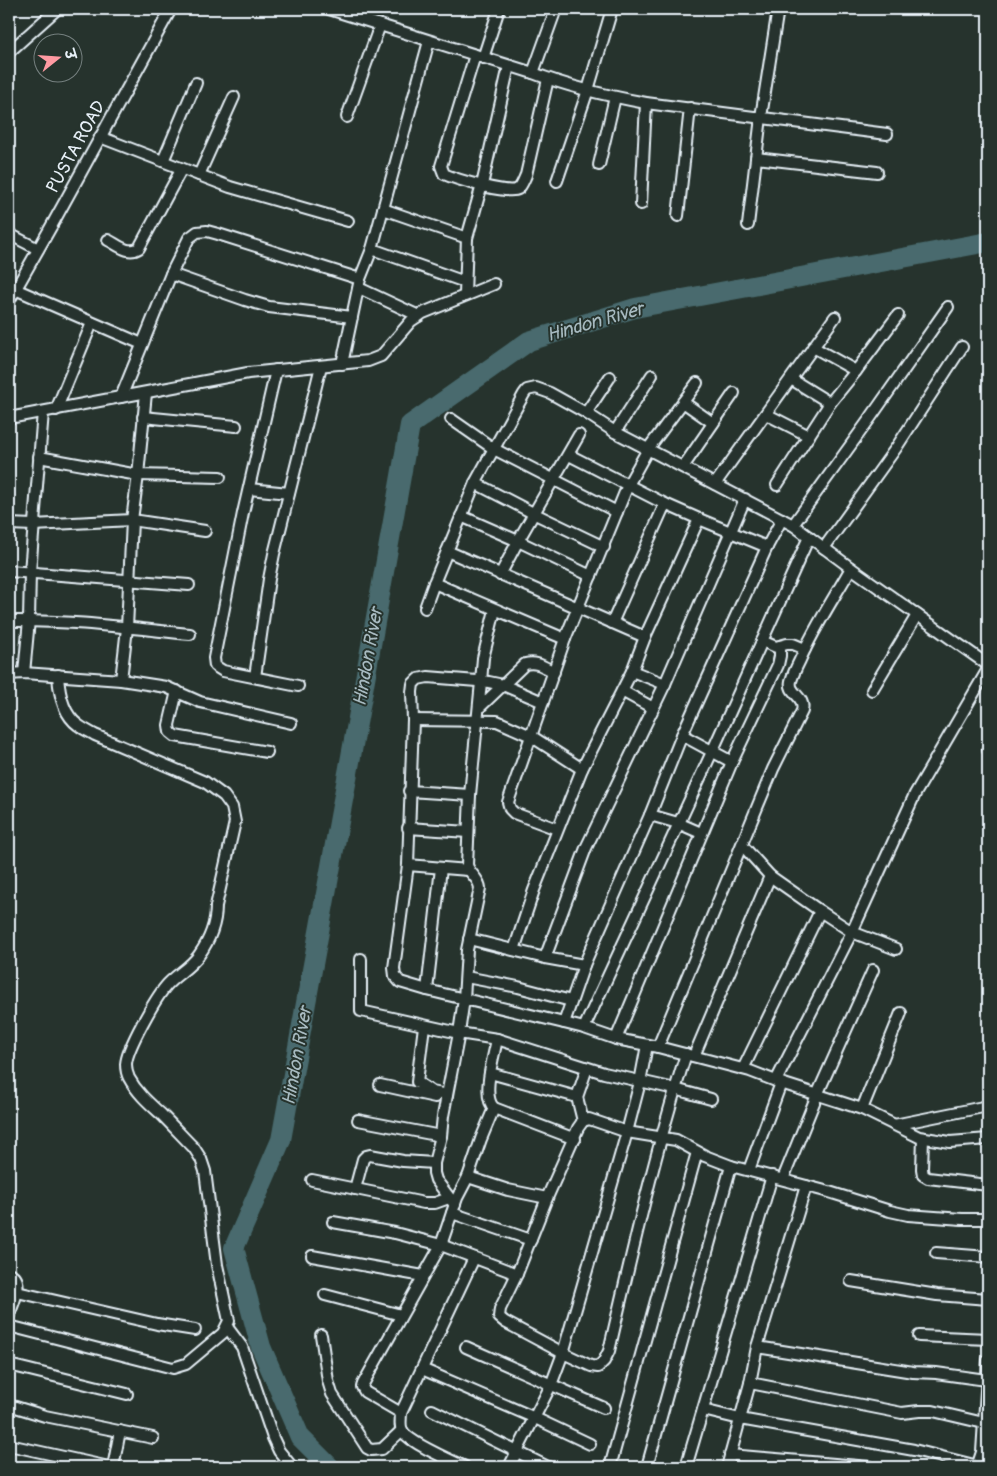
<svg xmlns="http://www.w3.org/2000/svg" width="997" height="1476" font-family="Pangolin,'Playpen Sans Deva',sans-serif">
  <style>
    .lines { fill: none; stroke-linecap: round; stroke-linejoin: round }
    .river { stroke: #486b6e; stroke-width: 20 }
    .minor-casing { stroke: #e8f1f8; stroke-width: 14 }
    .minor { stroke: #26332d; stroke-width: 10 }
    .labels { text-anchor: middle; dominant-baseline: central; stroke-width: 4; stroke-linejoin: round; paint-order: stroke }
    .street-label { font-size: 18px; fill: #e8f1f8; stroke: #26332d }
    .water-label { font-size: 19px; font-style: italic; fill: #a8bbc1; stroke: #26332d }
  </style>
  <rect width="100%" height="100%" fill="#26332d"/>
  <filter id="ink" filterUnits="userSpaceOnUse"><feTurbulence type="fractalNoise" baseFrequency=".02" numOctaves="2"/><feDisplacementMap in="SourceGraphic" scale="10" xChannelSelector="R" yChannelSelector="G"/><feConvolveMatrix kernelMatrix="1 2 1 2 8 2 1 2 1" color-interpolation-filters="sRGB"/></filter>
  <g filter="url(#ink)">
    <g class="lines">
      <!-- river -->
      <polyline class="river" points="330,1467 300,1437 261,1347 234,1248 281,1140 362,696 410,425 529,341 635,308 988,242"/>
      <!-- minor casing -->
      <g class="minor-casing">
        <g id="minor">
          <path d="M 329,9 L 533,73 C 569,87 608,96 646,103 L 887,134"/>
          <polyline points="9,52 57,9"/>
          <path d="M 475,55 L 441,166 L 444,174 C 455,179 508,195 518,189 C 522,186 524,179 526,175 L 548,79"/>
          <polyline points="483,58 499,9"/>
          <polyline points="533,73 556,9"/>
          <polyline points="347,117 380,25"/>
          <polyline points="100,137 230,187 348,221"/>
          <polyline points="756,158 877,172"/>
          <polyline points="163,161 196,83"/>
          <polyline points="599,165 615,97"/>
          <polyline points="199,175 234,97"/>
          <polyline points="557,181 588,90 612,9"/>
          <polyline points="641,204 646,103"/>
          <polyline points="383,209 467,238"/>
          <polyline points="678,216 690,108"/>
          <polyline points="748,225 761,117 778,9"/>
          <polyline points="9,234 38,249"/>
          <path d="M 108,240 C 118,245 128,255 139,248 L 181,170"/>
          <polyline points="372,249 465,282"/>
          <polyline points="171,274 245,300 269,307 352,317"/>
          <polyline points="359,288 419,316"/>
          <polyline points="15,289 142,344"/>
          <polyline points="465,295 467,238 482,185 509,66"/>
          <polyline points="9,301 52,225 171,9"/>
          <polyline points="813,347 856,371"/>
          <polyline points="342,364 360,279 372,249 383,209 429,41"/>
          <polyline points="276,370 243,513 214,658 215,666 223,671 298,686"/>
          <polyline points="791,379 830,403"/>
          <polyline points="121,397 171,274 189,238 197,232 207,231 218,234 360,279"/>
          <polyline points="683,402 713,423"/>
          <polyline points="56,410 92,323"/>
          <polyline points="586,413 610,377"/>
          <polyline points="766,414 809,436"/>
          <polyline points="143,417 236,426"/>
          <polyline points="9,418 248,373 368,361 381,356 411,321 423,313 494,284"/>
          <polyline points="451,419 494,449 617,512"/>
          <polyline points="615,432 652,375"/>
          <polyline points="39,457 138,475 220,477"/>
          <polyline points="683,467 734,393"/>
          <polyline points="475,483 533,513 604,547"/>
          <polyline points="715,484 835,317"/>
          <polyline points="777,485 830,403 856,371 898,315"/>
          <polyline points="249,489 289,493"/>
          <polyline points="461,516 518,541 591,576"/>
          <polyline points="9,524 33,525 132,520 205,531"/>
          <polyline points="793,525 871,417 948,307"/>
          <polyline points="767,547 782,519"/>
          <polyline points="824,548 896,448 962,347"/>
          <polyline points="447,551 645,637"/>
          <polyline points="9,571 189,585"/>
          <polyline points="500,575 518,541 579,435"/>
          <polyline points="434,583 565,639"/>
          <polyline points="425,608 434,583 475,483 524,394 527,390 536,388 550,393 586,413 615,432 793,525 851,568 988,665"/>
          <path d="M 9,621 C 69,620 130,628 190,634"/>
          <polyline points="612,623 665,504"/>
          <polyline points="762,641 776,647 787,644 793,644 805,649"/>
          <polyline points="632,671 665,684"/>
          <polyline points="24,673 29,620 30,572 43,412"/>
          <polyline points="9,674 24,673 121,680 166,687 200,702 291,723"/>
          <polyline points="255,677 269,579 274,554 321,366"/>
          <polyline points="121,680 127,628 132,520 138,475 146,393"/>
          <polyline points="872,690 917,615"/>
          <polyline points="177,691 169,725 170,732 175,736 267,752"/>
          <polyline points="622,691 653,708"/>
          <polyline points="543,702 503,685 489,682 428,677 418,679 413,684 412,692 413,720 408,865 394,968 395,976 400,982 427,990 564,1023 584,965 650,815 682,735 767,547 699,519 665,504 569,455"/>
          <path d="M 479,708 L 525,664 C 537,661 544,667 554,672"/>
          <polyline points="413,720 497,721 531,736 582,769"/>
          <polyline points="682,735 732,762"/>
          <polyline points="988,749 988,750"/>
          <polyline points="409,791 470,795"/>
          <polyline points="650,815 678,823 701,833"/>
          <polyline points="408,828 468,832"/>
          <polyline points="557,829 514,813 510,809 508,802 565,639 628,485 648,449 697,383"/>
          <polyline points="742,845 770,876 820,911 852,932 896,949"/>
          <polyline points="408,865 468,870"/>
          <polyline points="469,939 545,958 584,965"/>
          <polyline points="514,950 534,890 582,769 632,671 645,637 699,519"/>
          <polyline points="545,958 586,848 665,684 745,499"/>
          <path d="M 361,959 L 361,1011 L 459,1033 L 464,999 L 467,950 L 480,888 C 479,878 470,875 467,865 L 470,795 L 481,682 L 483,658 L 495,610"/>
          <polyline points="466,977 518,987 571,1001"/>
          <polyline points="427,990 441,868"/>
          <polyline points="564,1023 584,1028 712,752 809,537"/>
          <polyline points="424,1026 417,1082 432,1092 447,1095"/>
          <polyline points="584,1028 616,1039 658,1047 750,1071 781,1083 862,1109 919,1137 950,1142 988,1139"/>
          <polyline points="497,1039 604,1073 675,1089 711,1099"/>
          <polyline points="616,1039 732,762 778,665 780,656 780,646"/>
          <path d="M 658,1047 L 773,769 L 802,711 C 806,696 788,694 791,681 C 793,674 797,666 800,660 C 814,628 834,598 851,568"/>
          <path d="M 686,1054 C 655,1152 632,1252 609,1351 L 604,1361 L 598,1367 L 591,1366 L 563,1353 L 505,1322 L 499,1317 L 500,1309 L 517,1274 L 547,1198 L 578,1128 L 583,1121 L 589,1119 L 627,1132 L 676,1140 L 705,1156 L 731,1166 L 829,1192 L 890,1211 L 908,1215 L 962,1219 L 988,1219"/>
          <polyline points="694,1056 770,876"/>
          <polyline points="743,1069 820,911"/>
          <polyline points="490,1073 577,1097"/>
          <polyline points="776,1081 852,932 915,794 988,669"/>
          <polyline points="380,1085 435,1097"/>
          <polyline points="862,1109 901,1013"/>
          <polyline points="358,1120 441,1136"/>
          <polyline points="583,1121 577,1097 587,1068"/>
          <polyline points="894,1125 988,1106"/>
          <polyline points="923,1138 922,1169 923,1175 928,1178 988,1185"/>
          <polyline points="749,1170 781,1083"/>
          <polyline points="468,1177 508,1190 547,1198"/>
          <polyline points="783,1179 817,1095 873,970"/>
          <polyline points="312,1180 424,1203 435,1203 449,1198"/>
          <polyline points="355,1189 363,1159 366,1156 370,1155 403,1161 434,1163"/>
          <path d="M 455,1205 L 436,1180 L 434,1173 L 434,1163 L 441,1136 L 443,1116 L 459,1033 L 497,1039 C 494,1056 481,1096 494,1108 L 575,1139"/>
          <polyline points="452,1213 531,1240"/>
          <polyline points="333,1222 395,1233 441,1245 517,1274"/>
          <polyline points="936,1253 988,1257"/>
          <polyline points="312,1256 423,1276"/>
          <polyline points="474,1258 401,1413 365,1392 362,1387 363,1384 441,1245 457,1198 468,1177 481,1139 494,1108"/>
          <path d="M 9,1273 C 26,1280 13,1303 9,1315"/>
          <polyline points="851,1281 937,1295 988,1299"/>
          <polyline points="17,1292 157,1324 195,1330"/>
          <polyline points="325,1295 401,1315"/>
          <path d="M 9,1326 L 173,1368 L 186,1364 L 223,1333 L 229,1321 L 217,1265 L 205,1171 L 201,1159 L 194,1148 C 183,1137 173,1126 162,1115 C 150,1104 137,1093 129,1078 C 127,1074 126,1069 126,1064 C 127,1048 155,999 166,986 C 175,975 190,968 199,955 C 209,941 216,923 216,906 L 235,822 L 232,807 L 224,796 L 205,782 L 95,735 C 90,732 83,729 78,725 C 63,714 59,693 58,675"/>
          <polyline points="227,1327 242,1347 273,1438 279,1451 292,1467"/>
          <polyline points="321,1335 328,1381 332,1394 367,1448 371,1450 382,1449 402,1430"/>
          <polyline points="919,1336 988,1339"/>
          <polyline points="466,1347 604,1408"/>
          <polyline points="757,1347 913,1372 936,1373 986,1380"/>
          <polyline points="9,1365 127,1394"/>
          <polyline points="422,1369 535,1418 590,1444"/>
          <polyline points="750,1383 902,1413 919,1411 933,1411 988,1424"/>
          <polyline points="9,1405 45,1416 153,1438"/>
          <polyline points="432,1410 548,1467"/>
          <polyline points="703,1410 740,1419 914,1450 978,1466"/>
          <path d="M 401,1413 C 401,1419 399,1427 403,1432 C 412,1444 450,1460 465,1467"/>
          <polyline points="9,1445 109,1467"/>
          <polyline points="730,1455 870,1467"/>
          <polyline points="113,1467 120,1431"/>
          <polyline points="509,1467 551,1385 563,1353 627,1132 640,1082 647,1045"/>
          <polyline points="610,1467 697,1152"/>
          <polyline points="647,1467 731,1166"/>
          <polyline points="686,1467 772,1176"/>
          <polyline points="727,1467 750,1383 757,1347 806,1186"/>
          <polyline points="977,1467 982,1452 988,1360"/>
        </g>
      </g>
      <!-- minor -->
      <use href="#minor" class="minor"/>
    </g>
  </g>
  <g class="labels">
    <!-- street labels -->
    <g class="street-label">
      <text transform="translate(76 147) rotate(-61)">PUSTA ROAD</text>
    </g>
    <!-- water labels -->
    <g class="water-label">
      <text transform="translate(595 322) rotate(-16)">Hindon River</text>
      <text transform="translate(368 657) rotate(-80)">Hindon River</text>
      <text transform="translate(297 1056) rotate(-80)">Hindon River</text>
    </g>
  </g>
  <!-- margin -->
  <rect width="997" height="1476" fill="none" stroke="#26332d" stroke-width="30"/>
  <rect x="15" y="15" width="967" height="1446" fill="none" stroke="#e8f1f8" stroke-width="2" filter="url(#ink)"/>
  <!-- north arrow -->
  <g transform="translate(58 58) rotate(73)"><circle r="24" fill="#26332d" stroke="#747f7e"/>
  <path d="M0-4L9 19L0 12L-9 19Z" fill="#ff9aa2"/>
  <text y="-8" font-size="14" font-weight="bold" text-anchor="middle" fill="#e8f1f8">उ</text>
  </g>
</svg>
